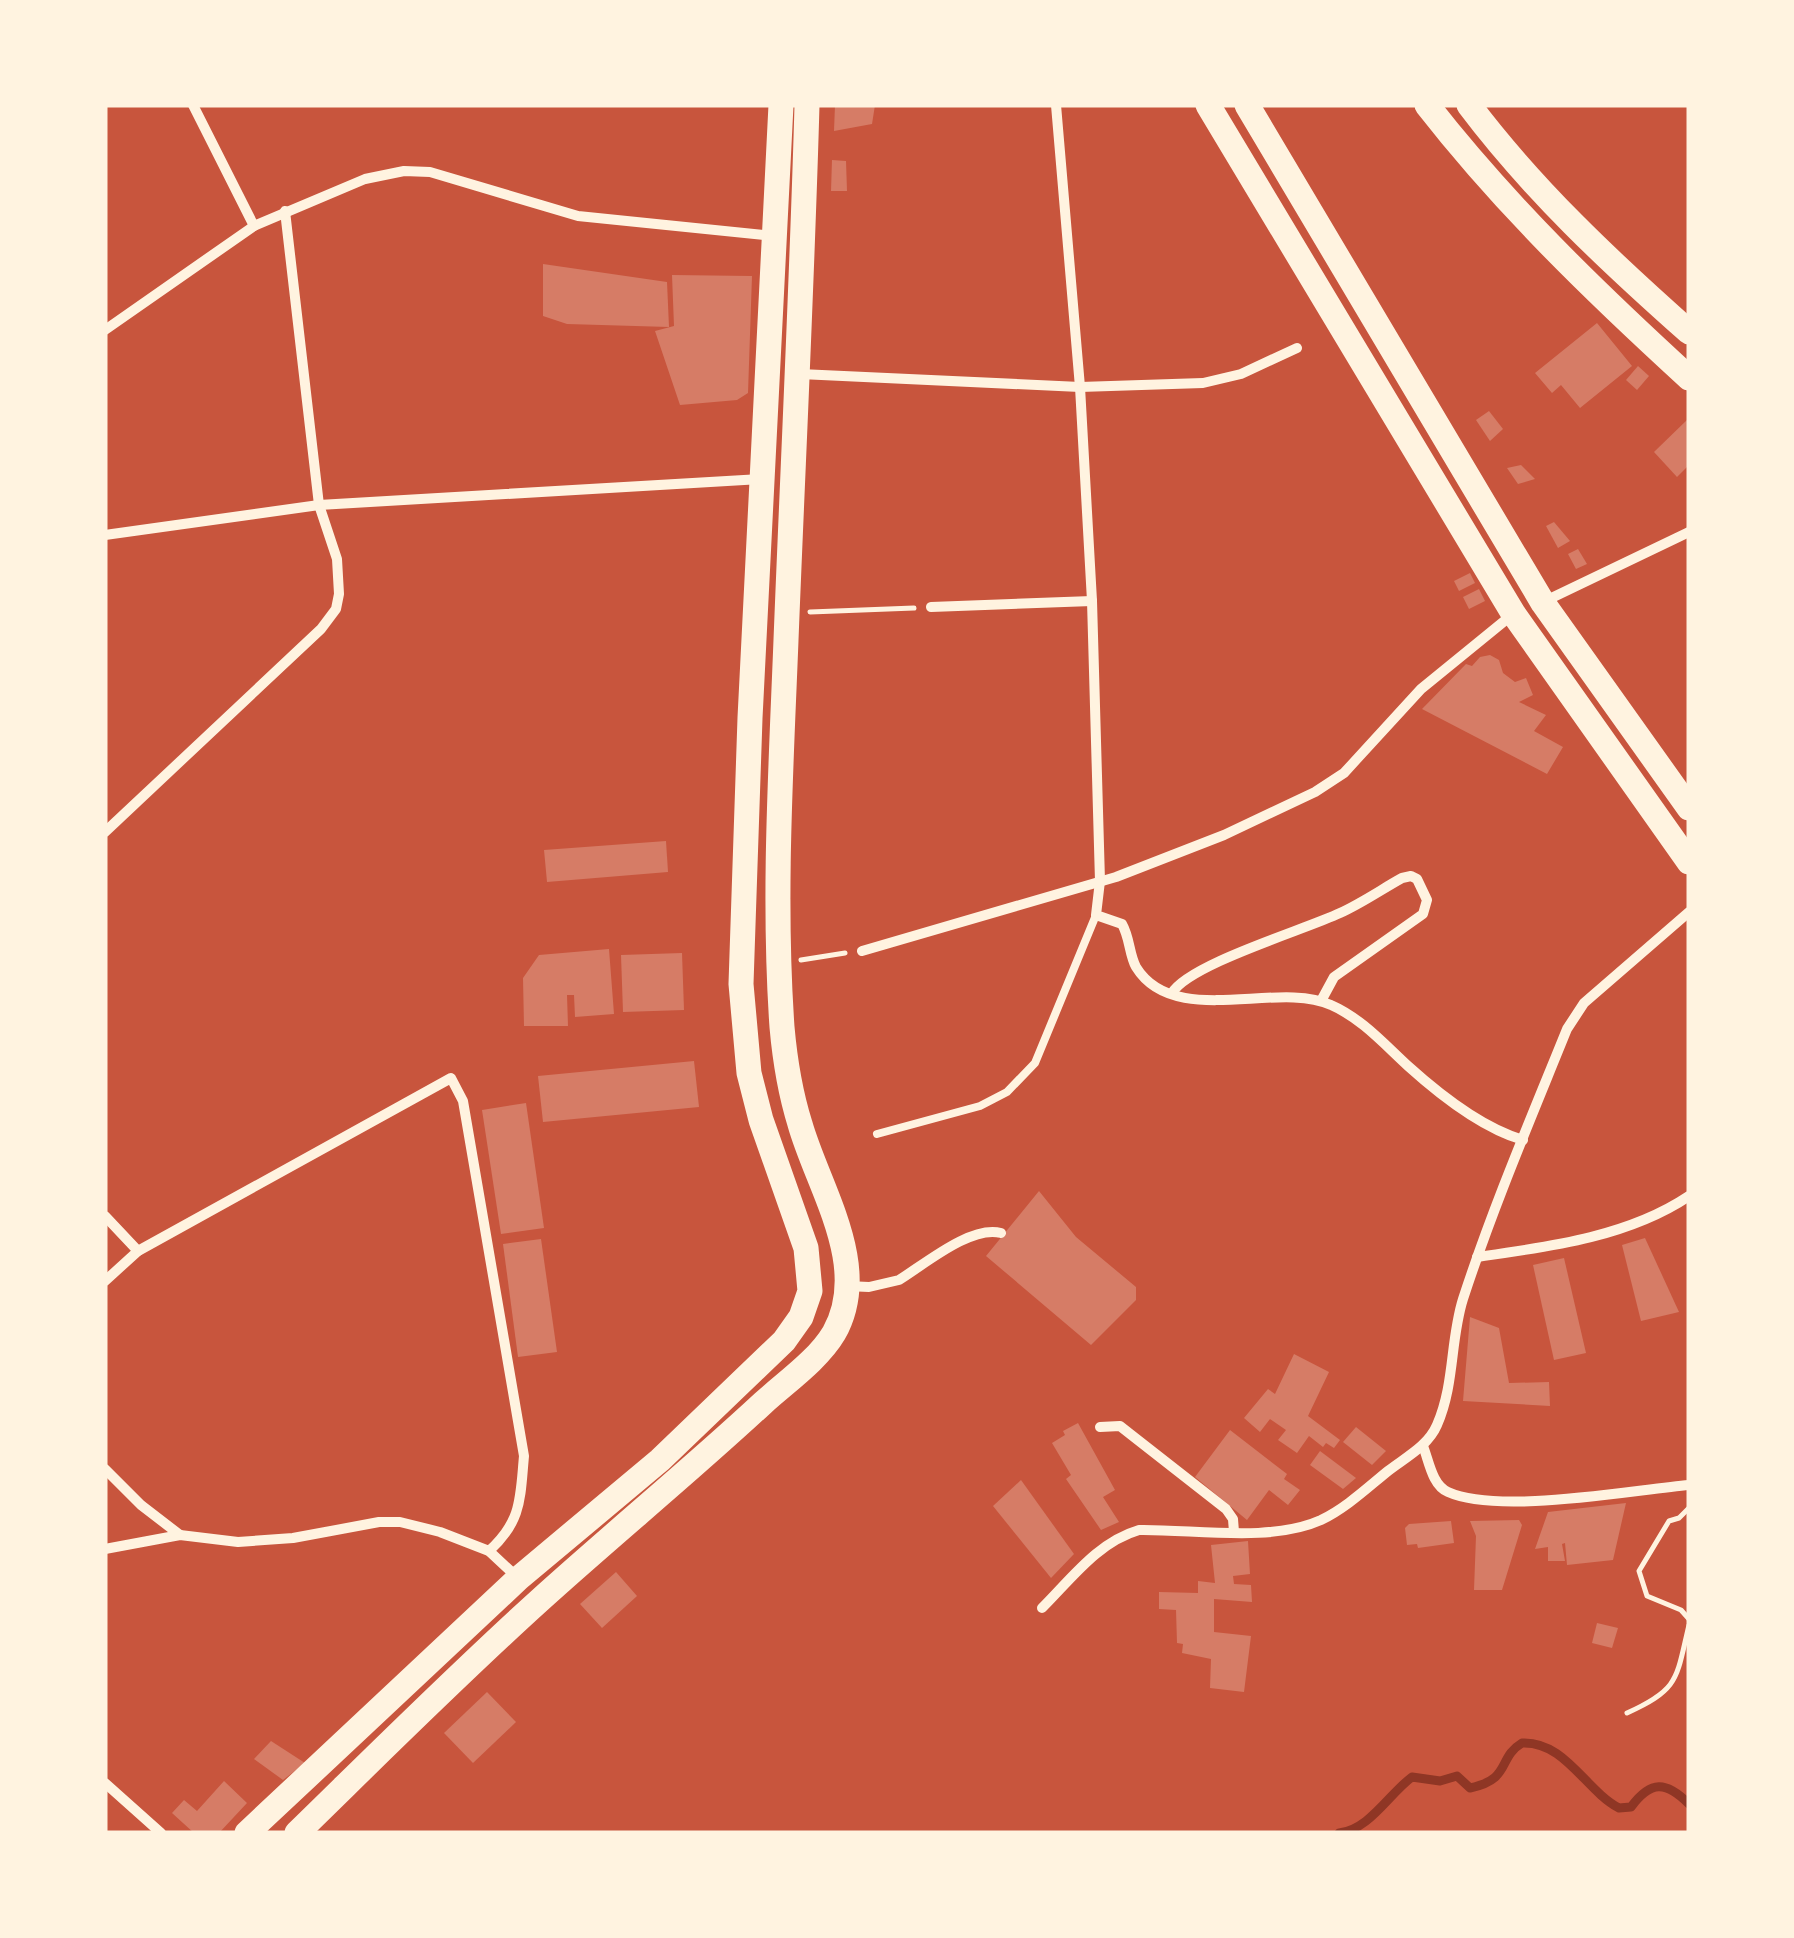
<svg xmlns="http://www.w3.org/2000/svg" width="1794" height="1938" font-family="Helvetica,sans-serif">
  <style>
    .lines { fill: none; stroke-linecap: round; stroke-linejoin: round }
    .stream { stroke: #8f3625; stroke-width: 9 }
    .building { fill: #d67c66 }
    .path { stroke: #fff3e0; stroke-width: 5 }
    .service { stroke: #fff3e0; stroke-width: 8 }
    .minor { stroke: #fff3e0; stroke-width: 10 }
    .primary { stroke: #fff3e0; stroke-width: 25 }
  </style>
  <rect width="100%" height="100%" fill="#c8553d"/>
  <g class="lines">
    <!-- stream -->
    <path class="stream" d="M 1339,1833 C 1369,1830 1388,1795 1412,1777 L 1440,1781 L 1457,1776 L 1470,1788 C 1512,1779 1497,1758 1522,1743 C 1565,1741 1585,1790 1619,1808 L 1631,1807 C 1651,1780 1666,1781 1689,1804"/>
  </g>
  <!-- building -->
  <g class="building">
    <polygon points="835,105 875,105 872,124 834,131"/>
    <polygon points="832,160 846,161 847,191 831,191"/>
    <polygon points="543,264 667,282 669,327 567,324 543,316"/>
    <polygon points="672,275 752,276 748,393 737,400 680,405 655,331 674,326"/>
    <polygon points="1597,323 1632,366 1580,408 1561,385 1552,393 1535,373"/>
    <polygon points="1638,366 1649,376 1637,390 1626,380"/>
    <polygon points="1489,411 1503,429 1490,441 1476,420"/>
    <polygon points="1689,418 1689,465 1677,477 1654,452"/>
    <polygon points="1521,465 1535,479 1518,484 1507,468"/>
    <polygon points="1554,522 1570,541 1558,548 1546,526"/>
    <polygon points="1578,549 1587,564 1576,569 1568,554"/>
    <polygon points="1470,573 1475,583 1459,591 1454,581"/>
    <polygon points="1479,589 1485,601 1469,609 1463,597"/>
    <polygon points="1490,655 1499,660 1503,673 1515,682 1526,678 1533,695 1519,702 1546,715 1534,731 1563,747 1547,774 1422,709 1466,664 1472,666 1480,657"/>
    <polygon points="666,841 668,872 547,882 544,850"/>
    <polygon points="609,949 614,1014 575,1017 574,995 567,995 568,1026 524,1026 523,978 539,955"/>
    <polygon points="682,953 684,1010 623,1012 621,955"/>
    <polygon points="694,1061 699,1107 543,1122 538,1076"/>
    <polygon points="526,1103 544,1228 501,1234 482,1110"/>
    <polygon points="1039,1191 1076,1237 1136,1287 1136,1300 1091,1345 986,1256"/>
    <polygon points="1645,1238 1679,1312 1641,1321 1622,1245"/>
    <polygon points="541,1239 557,1352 518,1357 503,1244"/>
    <polygon points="1564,1258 1586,1353 1554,1360 1533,1265"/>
    <polygon points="1470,1317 1499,1328 1509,1383 1549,1382 1550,1406 1463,1401"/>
    <polygon points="1294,1354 1329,1372 1308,1416 1340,1440 1334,1448 1326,1443 1323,1447 1309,1436 1297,1453 1278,1440 1286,1430 1270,1419 1260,1432 1244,1418 1268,1389 1275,1394"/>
    <polygon points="1078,1423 1115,1490 1103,1497 1119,1522 1101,1530 1066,1479 1071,1475 1052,1443 1065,1435 1063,1431"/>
    <polygon points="1356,1427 1386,1451 1372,1465 1343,1442"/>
    <polygon points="1230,1430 1287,1474 1284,1479 1300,1490 1288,1505 1269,1490 1247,1520 1195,1477"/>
    <polygon points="1320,1451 1356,1478 1343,1489 1310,1465"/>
    <polygon points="1021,1480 1074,1554 1051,1578 993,1506"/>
    <polygon points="1626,1503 1613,1560 1567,1565 1565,1543 1562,1544 1565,1561 1548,1561 1548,1547 1535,1549 1548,1512"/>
    <polygon points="1519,1520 1522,1525 1502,1590 1474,1590 1476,1536 1470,1521"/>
    <polygon points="1451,1521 1454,1543 1418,1548 1417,1544 1407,1545 1405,1528 1409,1524"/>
    <polygon points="1248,1541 1250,1574 1233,1576 1234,1584 1251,1585 1252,1602 1214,1599 1214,1632 1251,1636 1244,1692 1210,1688 1211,1659 1182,1653 1183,1644 1177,1643 1176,1610 1159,1609 1159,1592 1198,1593 1198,1581 1215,1583 1211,1545"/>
    <polygon points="616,1572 637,1596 602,1628 580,1604"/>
    <polygon points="1597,1623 1618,1628 1612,1648 1592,1643"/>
    <polygon points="487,1692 516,1722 473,1763 444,1733"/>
    <polygon points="271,1741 305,1763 283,1780 254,1759"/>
    <polygon points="224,1781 247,1803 219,1833 194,1833 172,1813 184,1800 197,1811"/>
  </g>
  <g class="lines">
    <!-- path -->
    <g class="path">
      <polyline points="810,612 914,608"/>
      <polyline points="801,960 845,953"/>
      <polyline points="1689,1508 1679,1518 1669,1521 1639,1571 1647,1596 1681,1610 1689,1619"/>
      <path d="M 1627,1713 C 1680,1689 1676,1679 1689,1625"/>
    </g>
    <!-- service -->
    <polyline class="service" points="877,1134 980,1106 1007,1092 1035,1063 1096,915"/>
    <!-- minor -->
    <g class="minor">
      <polyline points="193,105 254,226"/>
      <path d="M 1056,105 L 1080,387 L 1092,601 L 1100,881 L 1096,915 L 1122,924 C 1130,938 1129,954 1136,967 C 1174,1029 1277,980 1331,1005 C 1361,1018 1384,1044 1408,1066 C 1439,1094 1482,1128 1523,1140"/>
      <polyline points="105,330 254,226 365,179 404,171 430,172 578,216 774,236"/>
      <polyline points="800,374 1080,387 1203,383 1241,374 1297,348"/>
      <polyline points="105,535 319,505 761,479"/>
      <polyline points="1543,602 1689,532"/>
      <polyline points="931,607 1092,601"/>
      <polyline points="105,832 321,629 336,609 339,594 337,559 319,505 285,211"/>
      <polyline points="862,951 1116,877 1224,835 1315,792 1344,773 1421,689 1513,614"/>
      <path d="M 1172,993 C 1189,964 1304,930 1340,913 C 1362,903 1382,889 1402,878 L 1411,876 L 1417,879 L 1427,900 L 1423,914 L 1334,977 L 1321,1001"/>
      <polyline points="105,1216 138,1251"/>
      <path d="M 1477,1257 C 1548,1247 1628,1237 1689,1196"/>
      <path d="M 105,1281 L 138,1251 L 451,1078 L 463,1101 L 524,1456 C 520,1499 522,1521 489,1551"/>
      <path d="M 847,1286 L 869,1287 L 899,1280 C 925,1264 971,1225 1001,1233"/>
      <polyline points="1100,1427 1120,1426 1134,1437 1226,1509 1233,1519 1234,1532"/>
      <path d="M 1423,1446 C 1429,1461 1432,1485 1448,1492 C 1499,1515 1631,1490 1689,1485"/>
      <polyline points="105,1469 141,1505 180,1535"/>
      <polyline points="105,1549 180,1535 238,1542 293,1538 379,1522 400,1522 440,1532 489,1551 518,1578"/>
      <path d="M 1042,1608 C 1072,1578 1098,1542 1139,1530 C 1194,1529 1270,1543 1321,1520 C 1346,1508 1367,1488 1388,1471 C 1406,1457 1428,1446 1437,1425 C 1455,1384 1450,1340 1463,1299 C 1493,1207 1531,1118 1567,1029 L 1584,1003 L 1689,912"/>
      <polyline points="105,1783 161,1833"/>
    </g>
    <!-- primary -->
    <g class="primary">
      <polyline points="1208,105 1513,613 1689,862"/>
      <polyline points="1247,105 1543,603 1689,808"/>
      <path d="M 1427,105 C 1505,205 1595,292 1689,378"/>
      <path d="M 1469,105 C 1533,190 1610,262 1689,332"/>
      <polyline points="247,1833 519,1578 660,1460 784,1341 801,1317 810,1291 806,1248 761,1120 749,1073 741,984 750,718 781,105"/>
      <path d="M 297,1833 C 377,1755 457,1675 540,1600 C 614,1533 691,1470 763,1403 C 786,1382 818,1360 834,1333 C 872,1266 818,1188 800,1124 C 790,1092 785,1061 782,1027 C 773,898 781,769 786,640 C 793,462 802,284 807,105"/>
    </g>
  </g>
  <!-- border -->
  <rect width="1794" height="1938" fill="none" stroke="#fff3e0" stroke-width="215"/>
</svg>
